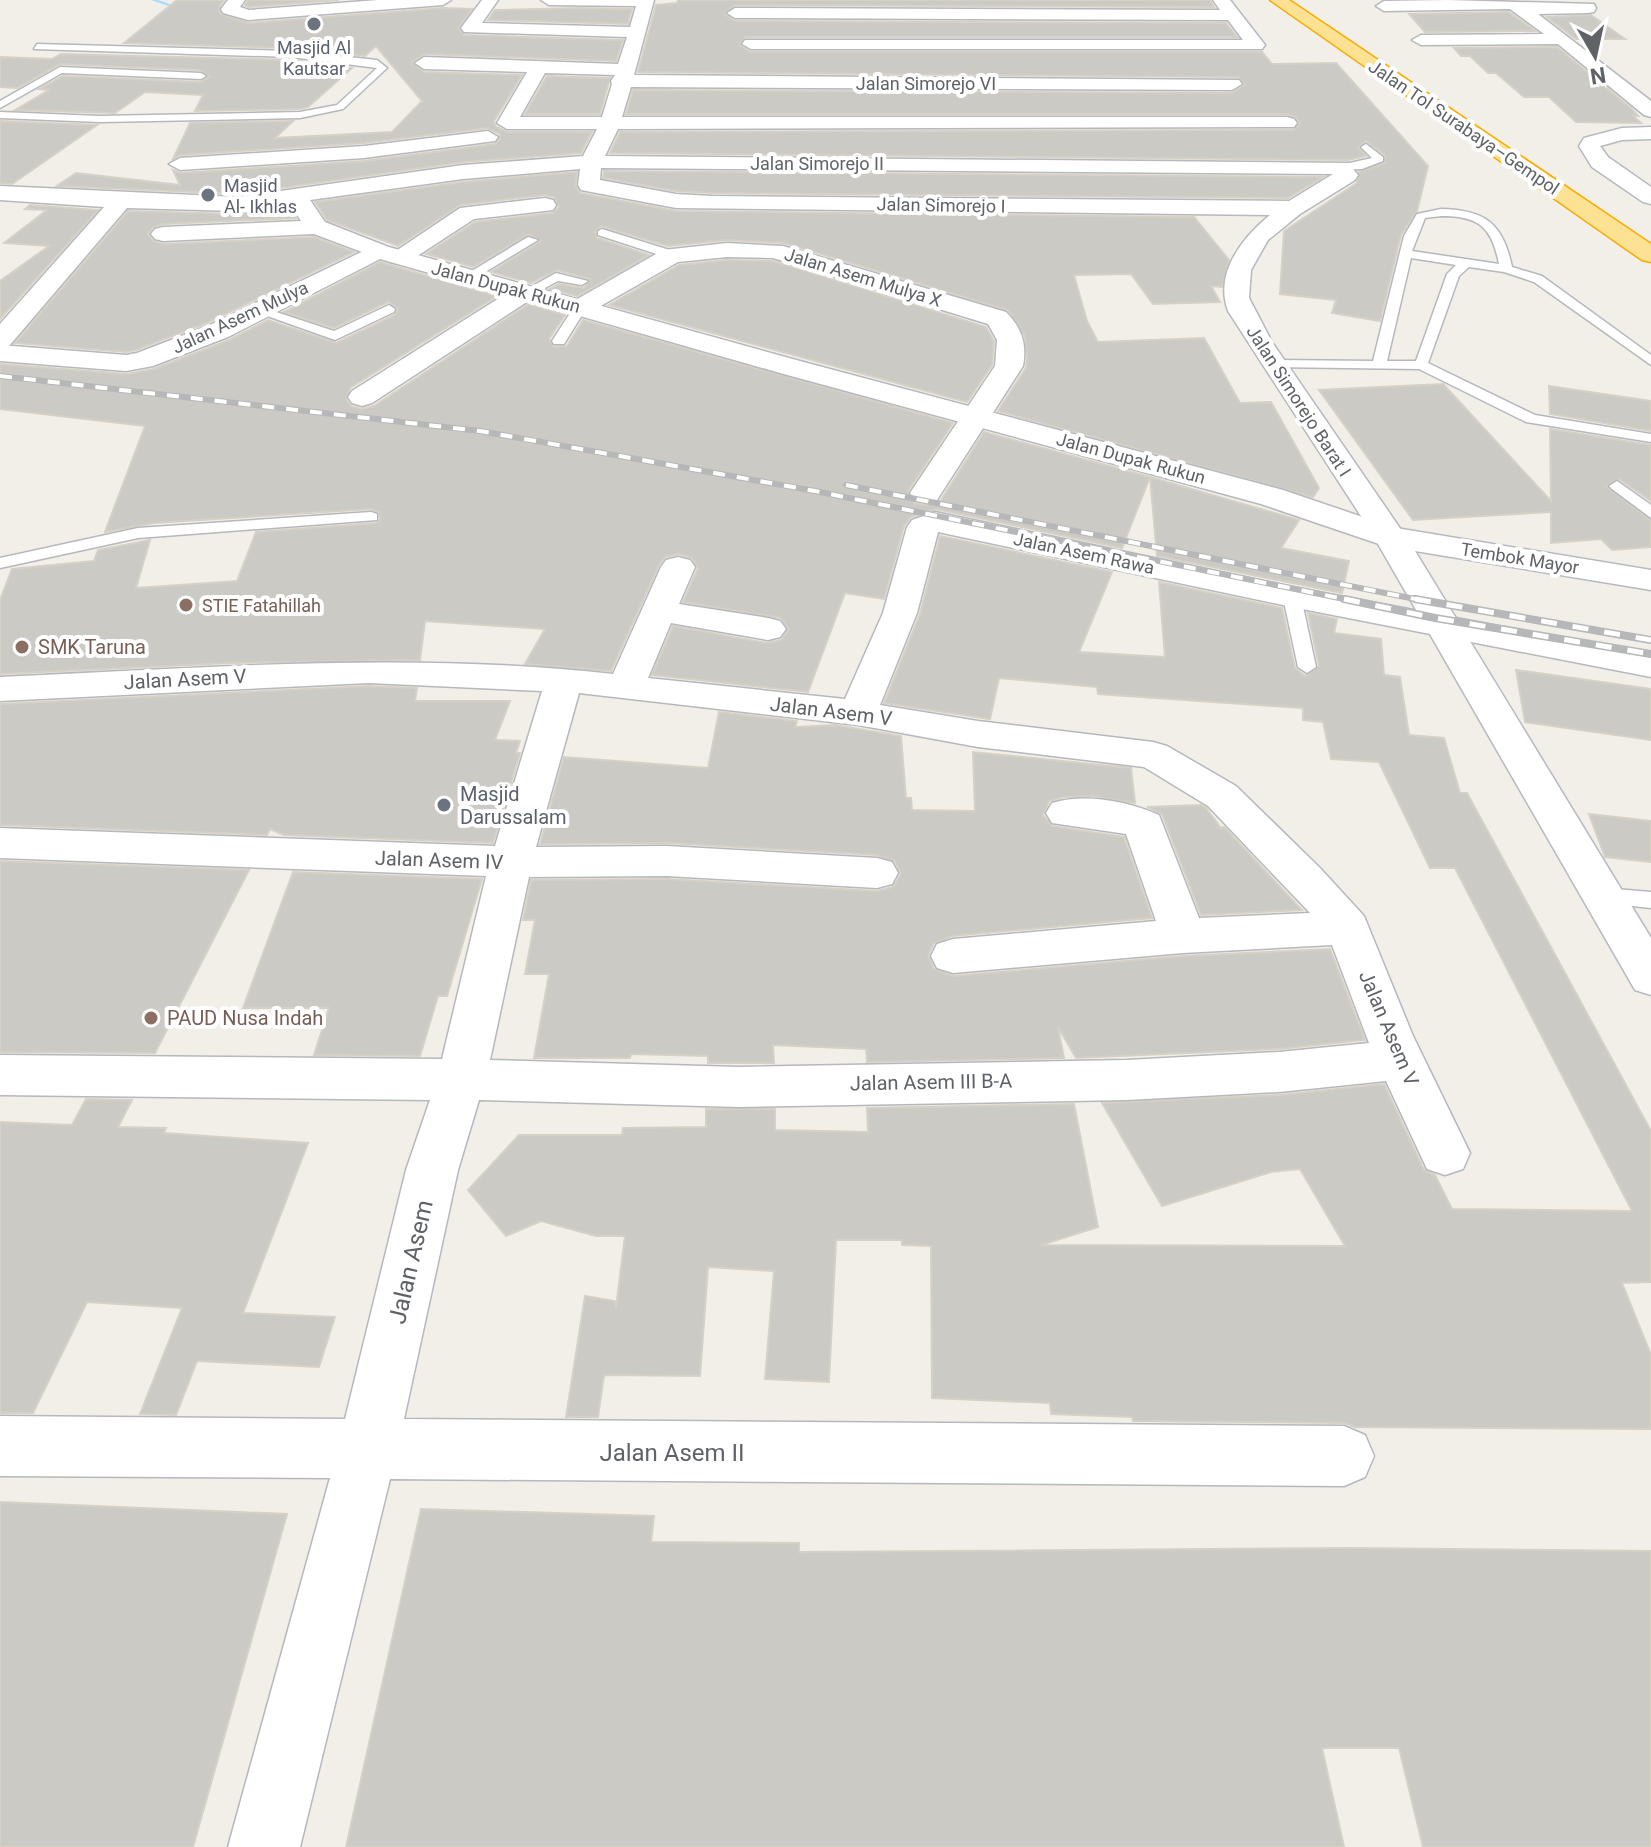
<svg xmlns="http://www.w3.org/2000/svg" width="1651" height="1847" font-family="Roboto,sans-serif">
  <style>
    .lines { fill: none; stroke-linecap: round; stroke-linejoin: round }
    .stream { fill: #aadaff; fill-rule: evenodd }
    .building { fill: #cccac5; stroke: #d6d1c6; stroke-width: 2 }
    .service-casing { stroke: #b5b8bc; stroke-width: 3 }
    .minor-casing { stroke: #b5b8bc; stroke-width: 3 }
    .tertiary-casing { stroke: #b5b8bc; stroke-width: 3 }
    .secondary-casing { stroke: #b6babf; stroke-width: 3 }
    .motorway-casing { stroke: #f9ab00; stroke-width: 3 }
    .service { fill: #fff; fill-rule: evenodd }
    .minor { fill: #fff; fill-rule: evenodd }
    .tertiary { fill: #fff; fill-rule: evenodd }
    .secondary { fill: #fff; fill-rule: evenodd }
    .motorway { fill: #fde293; fill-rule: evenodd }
    .rail-far1-casing { stroke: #b6b7b8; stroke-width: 6 }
    .rail-casing { stroke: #b6b7b8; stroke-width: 8 }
    .rail-far1 { stroke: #fff; stroke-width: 4; stroke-dasharray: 12; stroke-linecap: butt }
    .rail { stroke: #fff; stroke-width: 5; stroke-dasharray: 16; stroke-linecap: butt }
    .worship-dot { fill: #6b7280; stroke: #fff; stroke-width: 3 }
    .education-dot { fill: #8d6e63; stroke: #fff; stroke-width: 3 }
    .labels { text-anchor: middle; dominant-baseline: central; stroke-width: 8; stroke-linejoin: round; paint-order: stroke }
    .far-worship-label { font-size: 18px; fill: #5b616d; stroke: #fff }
    .far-street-label { font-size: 18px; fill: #5f6368; stroke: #fff }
    .far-education-label { font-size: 18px; fill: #785e54; stroke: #fff; text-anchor: start }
    .education-label { font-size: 20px; fill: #785e54; stroke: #fff; text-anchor: start }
    .street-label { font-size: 20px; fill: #5f6368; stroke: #fff }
    .worship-label { font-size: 20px; fill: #5b616d; stroke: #fff; text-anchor: start }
    .near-street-label { font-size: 24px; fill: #5f6368; stroke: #fff }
  </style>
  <rect width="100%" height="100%" fill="#f1efe8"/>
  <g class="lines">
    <!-- stream -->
    <polygon class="stream" points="151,0 158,0 187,10 183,11"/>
  </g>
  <!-- building -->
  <g class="building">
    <polygon points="177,0 224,0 219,7 220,14 248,23 443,8 472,9 458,28 464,35 623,40 616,61 424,54 412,62 424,72 522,75 494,121 495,126 507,132 592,132 581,153 463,162 238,194 57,186 76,173 180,185 173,170 180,173 364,161 495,144 500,139 500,134 488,128 364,143 180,155 173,159 190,123 293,121 275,138 392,132 422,101 376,46 365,56 291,48 124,43"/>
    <polygon points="248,0 339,0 249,7 245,5"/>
    <polygon points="678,0 1210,0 1214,7 735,5 724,14 735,21 1226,23 1237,37 745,37 739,45 751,52 1262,52 1272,64 1336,63 1428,166 1417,211 1401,235 1380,321 1332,313 1336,300 1280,294 1284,231 1357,183 1359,172 1385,163 1385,155 1366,141 1358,147 1366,156 1348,160 610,153 620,132 1294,130 1300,123 1296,117 1287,114 626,114 633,90 1232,93 1245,85 1239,77 638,72 656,5 677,3"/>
    <polygon points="579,8 632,9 628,24 488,20 495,10"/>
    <polygon points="1509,12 1535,31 1425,32 1409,14"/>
    <polygon points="1591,15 1625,39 1576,39 1547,17"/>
    <polygon points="1557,47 1632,109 1638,116 1633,116 1641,123 1576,122 1549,97 1524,97 1496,73 1488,73 1470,56 1461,56 1454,48"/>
    <polygon points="61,54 291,60 352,68 308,107 300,109 195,111 203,95 145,92 115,113 15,110 49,90 39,89 63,76 201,82 209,77 201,70 60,64 17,88 0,87 0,57 52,59"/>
    <polygon points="547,76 610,78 600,114 525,114"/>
    <polygon points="0,121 97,125 12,184 0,183"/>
    <polygon points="604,171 1323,177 1288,198 712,193 676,191 603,178"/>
    <polygon points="577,172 575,185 580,193 676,211 1194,217 1229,260 1222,287 1211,286 1220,302 1153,304 1131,274 1074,275 1087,321 1098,342 1204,338 1240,403 1271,402 1319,488 1313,497 998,411 1026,368 1027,358 1025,336 1008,310 784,243 727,240 668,246 601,226 595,231 597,238 649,255 577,296 550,289 559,284 584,288 591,279 557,270 531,283 491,272 541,241 529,234 473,267 426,254 475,222 553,213 559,207 554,197 545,195 460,205 398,246 327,220 315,202 463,182"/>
    <polygon points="30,205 98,210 0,319 0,281 49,246 4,243 47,210 25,209"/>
    <polygon points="288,206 296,218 163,224 153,227 148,234 153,241 163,244 314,237 354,252 209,322 136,350 126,352 15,343 128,211 238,214"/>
    <polygon points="727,260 773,261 986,327 994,341 992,365 967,402 609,305 679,265"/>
    <polygon points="380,262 497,296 350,388 346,399 351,406 361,409 374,406 529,304 565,315 549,339 554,347 567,346 583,320 953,423 908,491 914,503 927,505 940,502 984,432 1150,477 1122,548 936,509 911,517 904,526 884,599 845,593 808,692 652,675 673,626 767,643 781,640 789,629 781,618 683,602 698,568 692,558 679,554 665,557 659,565 611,671 525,664 545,629 425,621 420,660 230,663 0,674 0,600 12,569 94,561 98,550 150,540 136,588 237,581 256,532 377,523 380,520 379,512 371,509 154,523 105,532 145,426 0,409 0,364 127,374 154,369 229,340 268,320 336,343 395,315 398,308 388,302 334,328 284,312"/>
    <polygon points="1443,384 1551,501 1550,429 1651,445 1651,501 1619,479 1606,486 1651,521 1651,547 1612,550 1601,539 1551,543 1551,512 1413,520 1319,390"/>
    <polygon points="1549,386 1651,401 1651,431 1550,414"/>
    <polygon points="1150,477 1299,520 1281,548 1349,561 1342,593 1157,556"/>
    <polygon points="940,536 1112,572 1079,652 1165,657 1159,582 1282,608 1295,668 1305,676 1319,666 1308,613 1337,619 1334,633 1381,639 1384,675 1400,677 1409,735 1444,738 1460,793 1467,793 1651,1131 1651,1282 1622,1283 1651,1355 1651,1429 1355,1427 1344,1423 1133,1421 1132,1417 1051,1414 1050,1403 932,1398 931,1246 902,1245 902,1240 836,1240 829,1382 765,1379 774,1271 708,1267 700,1376 604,1375 598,1417 566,1417 585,1296 615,1301 616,1308 625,1236 596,1236 541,1221 506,1236 468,1190 519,1135 622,1135 623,1128 706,1127 706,1109 775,1109 775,1130 868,1132 867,1108 1074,1104 1098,1227 1041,1245 1345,1246 1300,1169 1271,1172 1162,1206 1102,1103 1279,1095 1384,1084 1424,1170 1435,1175 1452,1209 1632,1211 1455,868 1430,868 1379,762 1331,759 1323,722 1303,720 1303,708 1098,694 1097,687 999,678 990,719 884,703 920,614"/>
    <polygon points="1516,670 1651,689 1651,740 1525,722"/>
    <polygon points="369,686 417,688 415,701 510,701 495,740 520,741 516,753 520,753 493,843 284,835 270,829 267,835 0,825 0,704"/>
    <polygon points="719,712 797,721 795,727 835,725 901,736 906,798 911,798 912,810 975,811 973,752 1131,768 1135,803 1092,796 1064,797 1049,801 1043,815 1052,826 1124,837 1152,918 952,936 934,943 928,955 934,969 953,976 1183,956 1330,949 1365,1040 1279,1049 1076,1058 1058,1027 1064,1058 867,1062 866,1049 773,1045 774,1063 708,1063 708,1056 631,1054 630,1058 534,1058 549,974 525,974 535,920 523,920 531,880 667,879 877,891 893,887 901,874 895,861 877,855 667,843 540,844 564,757 708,768"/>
    <polygon points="1201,805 1206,808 1221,828 1224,827 1302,910 1201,915 1162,814 1147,807"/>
    <polygon points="1589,814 1651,821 1651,862 1605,857"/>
    <polygon points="0,861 249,870 155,1053 0,1052"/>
    <polygon points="293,872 482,879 447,996 438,996 420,1056 314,1055 329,1008 243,1008"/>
    <polygon points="86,1099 132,1100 118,1127 166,1128 164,1133 308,1143 243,1313 335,1317 319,1367 197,1361 176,1415 140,1414 182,1308 87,1302 33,1413 0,1413 0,1122 72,1125"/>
    <polygon points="0,1502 287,1514 193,1847 0,1847"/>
    <polygon points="421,1509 654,1516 651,1542 799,1543 799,1552 1352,1548 1651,1551 1651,1847 1423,1847 1399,1748 1322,1748 1344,1847 346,1847"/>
  </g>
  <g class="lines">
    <!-- service casing -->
    <g class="service-casing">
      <g id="service">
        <polygon points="37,44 291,51 377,60 387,68 343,109 300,118 100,122 0,118 0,112 100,116 300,112 337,105 377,68 291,57 34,49"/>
        <polygon points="60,67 201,73 206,76 201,79 62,73 0,108 0,101"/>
        <polygon points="1366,144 1383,157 1383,161 1362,169 1336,170 1336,166 1372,158 1361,147"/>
        <path d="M 1441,209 C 1485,210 1503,223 1512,267 L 1542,276 L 1651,355 L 1651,365 L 1534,282 L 1504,272 L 1469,267 L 1459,276 L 1428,363 L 1535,415 L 1651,434 L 1651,442 L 1526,422 L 1419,369 L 1271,367 L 1271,361 L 1276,360 L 1373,361 L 1404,236 L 1417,214 ZM 1441,216 C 1479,216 1492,227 1499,264 L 1412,251 L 1425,218 ZM 1411,258 L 1456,265 L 1447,274 L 1416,361 L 1387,361 Z"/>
        <polygon points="602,229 676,252 678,255 672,259 598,235 598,231"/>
        <polygon points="528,237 538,240 472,280 462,277"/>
        <polygon points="556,273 588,281 582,285 558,281 530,296 520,293"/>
        <polygon points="576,304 587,307 564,344 554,344 552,341"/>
        <polygon points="389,305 395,309 394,312 335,340 253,311 264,308 334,331"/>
        <polygon points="1617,481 1651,505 1651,518 1612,489 1609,486"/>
        <polygon points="371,512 377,514 377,520 138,538 0,568 0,558 138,528"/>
        <polygon points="1292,592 1301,597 1316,667 1307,673 1298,667 1283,597"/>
        <polygon points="1603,888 1651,892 1651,908 1595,902 1592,896 1595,890"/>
      </g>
    </g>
    <!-- minor casing -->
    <g class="minor-casing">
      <g id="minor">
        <polygon points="228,0 245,0 240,7 249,10 378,0 451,0 443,5 248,20 223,13 221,9"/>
        <path d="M 482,0 L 498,0 L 482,23 L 630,27 L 636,6 L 549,5 L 541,0 L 654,0 L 634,75 L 1239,80 L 1242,84 L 1232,90 L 631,87 L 622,117 L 1287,117 L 1294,119 L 1297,123 L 1294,127 L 618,129 L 605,156 L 1348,163 L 1358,175 L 1355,180 L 1300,214 L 1268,240 L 1251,270 L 1249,298 L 1272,342 L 1406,537 L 1401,544 L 1390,547 L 1379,544 L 1228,311 C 1214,273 1242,238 1270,215 L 676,208 L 581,190 L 578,185 L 580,169 L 463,179 L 310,200 L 325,222 L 386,246 L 390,251 L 386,256 L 378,258 L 314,234 L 163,241 L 155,239 L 151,234 L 155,229 L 163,227 L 301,221 L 290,203 L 238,211 L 127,208 L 9,346 L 0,348 L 0,324 L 104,207 L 0,200 L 0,186 L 238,197 L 463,165 L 583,156 L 597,129 L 507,129 L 497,123 L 527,72 L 424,69 L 415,63 L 424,57 L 618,64 L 627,37 L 464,32 L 461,28 ZM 545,73 L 615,75 L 611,81 L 612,84 L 602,117 L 520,117 ZM 601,168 L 1333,174 L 1289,201 L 712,196 L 676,194 L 600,180 Z"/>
        <polygon points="1213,0 1230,0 1265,45 1262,49 751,49 742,44 745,40 1243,40 1228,20 735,18 727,13 735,8 1220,10"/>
        <polygon points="1448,0 1594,4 1596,8 1594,12 1588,13 1538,14 1651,101 1651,117 1644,115 1558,44 1421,45 1412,40 1421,35 1544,34 1510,9 1384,11 1376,6 1384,1"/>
        <polygon points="488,131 498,137 495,141 364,158 180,170 169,164 180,158 364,146"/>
        <polygon points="545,198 553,200 556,205 553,210 474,219 408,262 390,262 387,257 460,208"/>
        <path d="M 727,243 L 783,246 L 1006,312 C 1022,328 1027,344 1023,366 L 937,500 L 926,502 L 915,500 L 910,493 L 995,366 L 997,340 L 988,324 L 773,258 L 727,257 L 678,262 L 590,312 L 572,312 L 568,307 L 572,302 L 663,250 Z"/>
        <polygon points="524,285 533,288 537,293 533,298 372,403 362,406 352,403 348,397 352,391 515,288"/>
        <path d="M 935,512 L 1292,587 L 1651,655 L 1651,677 L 1292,607 L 938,532 L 917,613 L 880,705 L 978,721 L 1153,742 L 1167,746 L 1236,786 L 1320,868 L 1364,916 L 1413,1036 L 1470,1153 L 1463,1169 L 1445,1175 L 1427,1169 L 1386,1081 L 1279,1092 L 1127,1100 L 739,1107 L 479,1100 L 458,1170 L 404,1419 L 1344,1426 L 1365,1435 L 1374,1456 L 1365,1477 L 1344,1486 L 390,1479 L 300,1847 L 228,1847 L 330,1478 L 0,1476 L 0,1416 L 345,1419 L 406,1170 L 430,1100 L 0,1095 L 0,1055 L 442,1059 L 486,876 L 0,858 L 0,828 L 495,846 L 542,691 L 369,683 L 0,701 L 0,677 C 204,668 409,651 613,674 L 661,567 L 666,560 L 678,557 L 690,560 L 695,567 L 679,604 L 768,618 L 780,621 L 786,629 L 780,637 L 768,640 L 671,623 L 648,678 L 845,699 L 883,613 L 907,527 L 912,520 ZM 579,693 L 858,725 L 978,747 L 1144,767 L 1208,806 L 1310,913 L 1199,918 L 1159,815 C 1127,801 1085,793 1052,803 L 1046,813 L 1052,823 L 1126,834 L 1156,921 L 953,939 L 937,944 L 931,956 L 937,968 L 953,973 L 1183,953 L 1332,945 L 1369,1043 L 1279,1052 L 1127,1060 L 739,1067 L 490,1060 L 529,877 L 667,876 L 877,888 L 892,884 L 898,873 L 892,862 L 877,858 L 667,846 L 536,847 Z"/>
      </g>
    </g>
    <!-- tertiary casing -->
    <g class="tertiary-casing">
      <polygon id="tertiary" points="378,244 800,361 1283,490 1401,530 1406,537 1401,544 1390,547 1379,544 1261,504 780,373 380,259 228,337 153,366 126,371 0,361 0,345 126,355 137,353 210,325"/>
    </g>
    <!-- secondary casing -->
    <g class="secondary-casing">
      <g id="secondary">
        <polygon points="1651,127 1651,139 1622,140 1600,146 1608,157 1651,187 1651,204 1643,202 1592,167 1579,146 1584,138 1622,128"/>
        <polygon points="1390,527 1651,570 1651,590 1415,551 1651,938 1651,995 1635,990 1374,537 1379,530"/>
      </g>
    </g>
    <!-- motorway casing -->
    <g class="motorway-casing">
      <polygon id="motorway" points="1270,0 1289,0 1651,244 1651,262 1642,260"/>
    </g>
    <!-- service -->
    <use href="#service" class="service"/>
    <!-- minor -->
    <use href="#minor" class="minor"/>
    <!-- tertiary -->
    <use href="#tertiary" class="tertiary"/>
    <!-- secondary -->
    <use href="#secondary" class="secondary"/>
    <!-- motorway -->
    <use href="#motorway" class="motorway"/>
    <!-- rail-far1 casing -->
    <g class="rail-far1-casing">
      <g id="rail-far1">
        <polyline points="0,376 480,431 815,491 1354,601"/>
        <polyline points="846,485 1425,601"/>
      </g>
    </g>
    <!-- rail casing -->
    <g class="rail-casing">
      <g id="rail">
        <polyline points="1344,599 1435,618 1651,654"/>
        <polyline points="1415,599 1651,640"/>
      </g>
    </g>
    <!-- rail-far1 -->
    <use href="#rail-far1" class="rail-far1"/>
    <!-- rail -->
    <use href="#rail" class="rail"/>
  </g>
  <!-- markers -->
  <g class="worship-dot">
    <circle cx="314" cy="24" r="8"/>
    <circle cx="208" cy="195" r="8"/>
    <circle cx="444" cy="805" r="8"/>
  </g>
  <g class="education-dot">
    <circle cx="186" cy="605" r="8"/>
    <circle cx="22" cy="647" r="8"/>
    <circle cx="151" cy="1018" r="8"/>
  </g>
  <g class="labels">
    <!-- far-worship labels -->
    <g class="far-worship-label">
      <text x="314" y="47">Masjid Al<tspan x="314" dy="21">Kautsar</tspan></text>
      <text x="224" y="185" text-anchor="start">Masjid<tspan x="224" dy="21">Al- Ikhlas</tspan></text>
    </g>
    <!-- far-street labels -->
    <g class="far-street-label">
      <text x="926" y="83">Jalan Simorejo VI</text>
      <text transform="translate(1464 127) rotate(34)">Jalan Tol Surabaya–Gempol</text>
      <text x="817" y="163">Jalan Simorejo II</text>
      <text transform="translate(941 205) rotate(1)">Jalan Simorejo I</text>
      <text transform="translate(863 277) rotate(17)">Jalan Asem Mulya X</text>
      <text transform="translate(506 287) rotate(15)">Jalan Dupak Rukun</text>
      <text transform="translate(240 317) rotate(-25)">Jalan Asem Mulya</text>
      <text transform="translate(1299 401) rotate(57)">Jalan Simorejo Barat I</text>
      <text transform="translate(1131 458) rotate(15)">Jalan Dupak Rukun</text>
      <text transform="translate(1084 553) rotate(12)">Jalan Asem Rawa</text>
      <text transform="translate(1520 558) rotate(9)">Tembok Mayor</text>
    </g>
    <!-- far-education labels -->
    <g class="far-education-label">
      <text x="202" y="605">STIE Fatahillah</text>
    </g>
    <!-- education labels -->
    <g class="education-label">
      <text x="38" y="647">SMK Taruna</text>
      <text x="167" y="1018">PAUD Nusa Indah</text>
    </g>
    <!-- street labels -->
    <g class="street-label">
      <text transform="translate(185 679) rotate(-3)">Jalan Asem V</text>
      <text transform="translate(831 711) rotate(7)">Jalan Asem V</text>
      <text transform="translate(439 860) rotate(2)">Jalan Asem IV</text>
      <text transform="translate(1389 1028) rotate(67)">Jalan Asem V</text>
      <text transform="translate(931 1082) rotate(-1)">Jalan Asem III B-A</text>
    </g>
    <!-- worship labels -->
    <g class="worship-label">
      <text x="460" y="794">Masjid<tspan x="460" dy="23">Darussalam</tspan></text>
    </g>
    <!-- near-street labels -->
    <g class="near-street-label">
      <text transform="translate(411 1262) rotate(-77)">Jalan Asem</text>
      <text x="672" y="1453">Jalan Asem II</text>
    </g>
  </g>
  <!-- north arrow -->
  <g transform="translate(1595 56) rotate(171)" stroke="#ffffff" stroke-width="6" paint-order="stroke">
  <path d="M0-6L14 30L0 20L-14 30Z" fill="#5f6368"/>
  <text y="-12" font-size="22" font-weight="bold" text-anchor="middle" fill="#5f6368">N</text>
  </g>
</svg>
